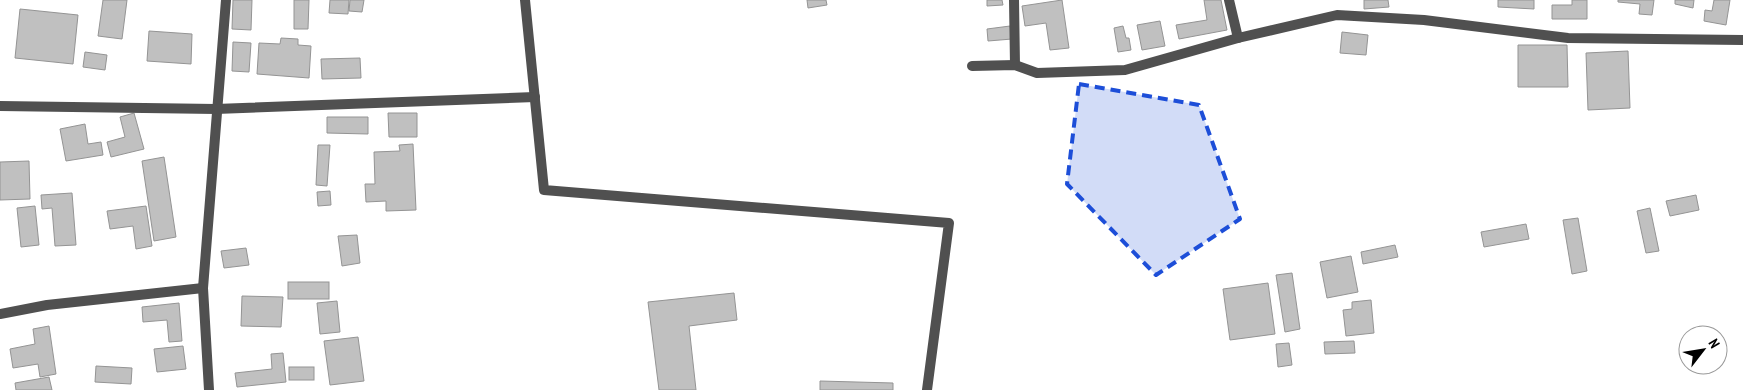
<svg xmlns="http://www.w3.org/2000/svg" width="1743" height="390" font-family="'PT Sans Narrow',sans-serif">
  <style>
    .building { fill: #c0c0c0; stroke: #949494 }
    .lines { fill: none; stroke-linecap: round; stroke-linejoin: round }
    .minor { stroke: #505050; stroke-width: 10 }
    .marked { fill: #1d4ed8; fill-opacity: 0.2; stroke: #1d4ed8; stroke-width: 4; stroke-dasharray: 10 6; stroke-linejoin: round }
  </style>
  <rect width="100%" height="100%" fill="#fff"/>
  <!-- building -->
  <g class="building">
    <polygon points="103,0 127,0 122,39 98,36"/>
    <polygon points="233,0 252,0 251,30 232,29"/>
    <polygon points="294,0 309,0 308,29 294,29"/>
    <polygon points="330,0 349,0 348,14 329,13"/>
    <polygon points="350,0 364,0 362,12 349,11"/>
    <polygon points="807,0 826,0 827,5 808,8"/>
    <polygon points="987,0 1002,0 1003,5 987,6"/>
    <polygon points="1062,0 1069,48 1050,50 1046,23 1025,26 1022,6"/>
    <polygon points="1204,0 1221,0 1227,30 1179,39 1176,25 1207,20"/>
    <polygon points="1364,0 1388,0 1389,7 1364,9"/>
    <polygon points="1498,0 1534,0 1534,9 1498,7"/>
    <polygon points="1572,0 1587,0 1587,19 1552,19 1552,5 1572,5"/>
    <polygon points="1618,0 1654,0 1652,15 1639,14 1640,4 1618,2"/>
    <polygon points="1675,0 1694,0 1693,8 1675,4"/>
    <polygon points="1714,0 1730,0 1726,25 1704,21 1705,10 1712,11"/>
    <polygon points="20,9 78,15 73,64 15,58"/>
    <polygon points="1160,21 1165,46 1142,50 1137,25"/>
    <polygon points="1010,26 1012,39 988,41 987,29"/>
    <polygon points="1123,26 1126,38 1129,38 1131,50 1118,52 1114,28"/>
    <polygon points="149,31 192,34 191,64 147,61"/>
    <polygon points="1342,32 1368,35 1366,55 1340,53"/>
    <polygon points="281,38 298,39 298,45 311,46 309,78 257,74 259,43 280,44"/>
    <polygon points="233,42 251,43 249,72 232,71"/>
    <polygon points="1518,45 1567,45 1568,87 1518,87"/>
    <polygon points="1628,51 1630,108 1588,110 1586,53"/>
    <polygon points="85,52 107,55 105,70 83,67"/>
    <polygon points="360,58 361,78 322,79 321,59"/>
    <polygon points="134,113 144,149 111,157 107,142 125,137 120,117"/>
    <polygon points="388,113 417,113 417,137 389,137"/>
    <polygon points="327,117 368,117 368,134 327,133"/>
    <polygon points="85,124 88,144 101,142 103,155 66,161 60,129"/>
    <polygon points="413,144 416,210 386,211 386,201 366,202 365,184 375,184 374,152 400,151 399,145"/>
    <polygon points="318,145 330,145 327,186 316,185"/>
    <polygon points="164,157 176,237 154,241 142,161"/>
    <polygon points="29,161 30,199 0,200 0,162"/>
    <polygon points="330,191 331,205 318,206 317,192"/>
    <polygon points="72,193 76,245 55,246 52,208 42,209 41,195"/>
    <polygon points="1696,195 1699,210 1670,216 1666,201"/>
    <polygon points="35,206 39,245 21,247 17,208"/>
    <polygon points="146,206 152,246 136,249 133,226 110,229 107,211"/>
    <polygon points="1650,208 1659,251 1646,253 1637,211"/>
    <polygon points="1578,218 1587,271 1572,274 1563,220"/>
    <polygon points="1526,224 1529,239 1484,247 1481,232"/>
    <polygon points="357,235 360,263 342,266 338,236"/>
    <polygon points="1395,245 1398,257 1363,264 1361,252"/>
    <polygon points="246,248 249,265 224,268 221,251"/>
    <polygon points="1351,256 1358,292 1327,298 1320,262"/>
    <polygon points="1292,273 1300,329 1285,332 1276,275"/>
    <rect x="288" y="282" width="41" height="17"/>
    <polygon points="1268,283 1275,334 1230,340 1223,289"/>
    <polygon points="734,293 737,320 689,326 696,390 659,390 648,302"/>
    <polygon points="242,296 283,297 281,327 241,326"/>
    <polygon points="1371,300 1374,333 1346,336 1343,310 1352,309 1352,302"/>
    <polygon points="337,301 340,332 320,334 317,303"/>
    <polygon points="179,303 182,341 169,342 167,320 143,322 142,307"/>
    <polygon points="49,326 56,374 40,377 38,364 13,368 10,349 35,344 33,329"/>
    <polygon points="358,337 364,381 330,385 324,341"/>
    <polygon points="1354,341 1355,353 1325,354 1324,342"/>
    <polygon points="1289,343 1292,365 1278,367 1276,344"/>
    <polygon points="183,346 186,369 157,372 154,349"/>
    <polygon points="283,353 286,382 237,387 235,373 272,369 271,354"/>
    <polygon points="96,366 132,368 131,384 95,382"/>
    <rect x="289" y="367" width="25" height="13"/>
    <polygon points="49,377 52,390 16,390 15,383"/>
    <polygon points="820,381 893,383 893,390 820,390"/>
  </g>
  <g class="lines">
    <!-- minor -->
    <g class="minor">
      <polyline points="525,0 544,190 949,223 927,390"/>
      <polyline points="1014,0 1015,65"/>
      <polyline points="1229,0 1238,38"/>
      <polyline points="972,66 1015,65 1037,73 1125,70 1238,38 1337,15 1424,20 1568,38 1743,40"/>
      <polyline points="0,106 216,109 535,97"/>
      <polyline points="0,314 47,305 203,288"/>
      <polyline points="209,390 203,288 226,0"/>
    </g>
  </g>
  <!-- marked area -->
  <path class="marked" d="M 1079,84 L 1199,105 L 1240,219 L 1156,275 L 1067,184 Z"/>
  <!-- north arrow -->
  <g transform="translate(1703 350) rotate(59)"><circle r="24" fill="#ffffff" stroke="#999999"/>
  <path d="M0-4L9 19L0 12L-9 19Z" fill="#000000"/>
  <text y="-8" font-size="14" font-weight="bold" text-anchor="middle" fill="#000000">N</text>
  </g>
</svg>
